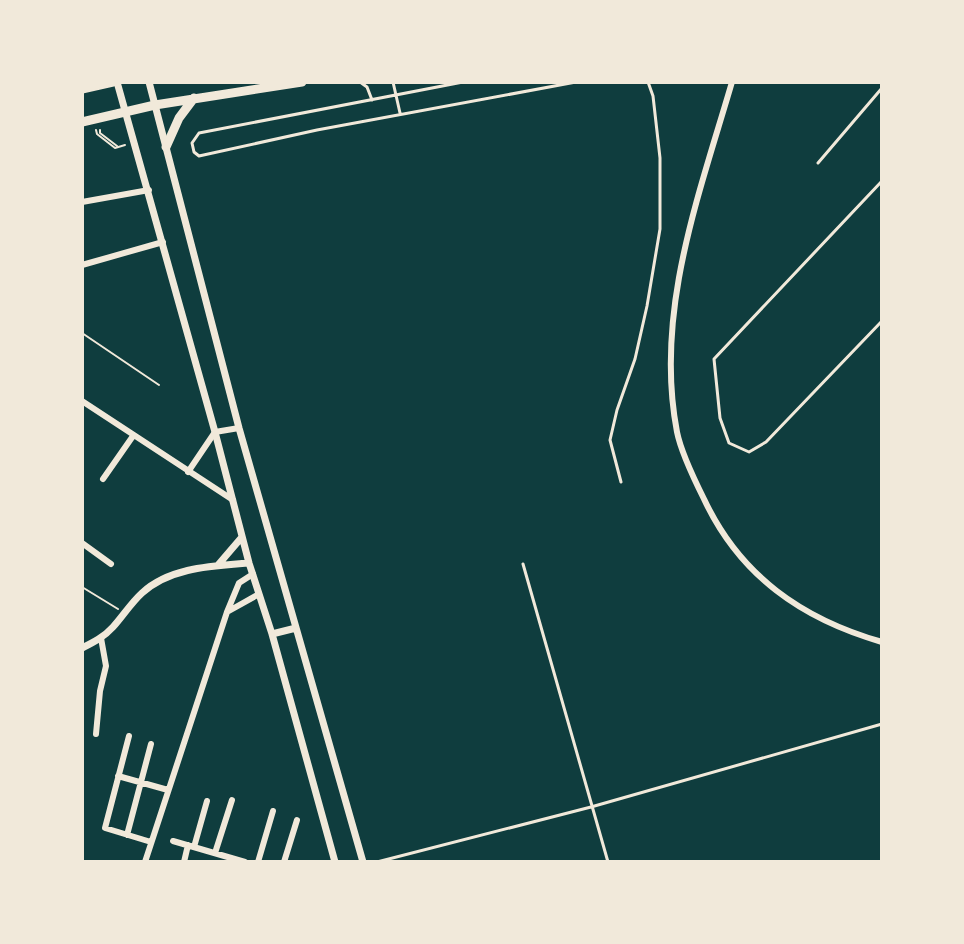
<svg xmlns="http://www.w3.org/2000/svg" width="964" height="944" viewBox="0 0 964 944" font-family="'Exo 2',sans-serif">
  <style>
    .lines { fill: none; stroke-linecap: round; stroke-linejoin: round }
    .path { stroke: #f1e9da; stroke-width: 2 }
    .service { stroke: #f1e9da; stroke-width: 3 }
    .minor { stroke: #f1e9da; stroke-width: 6 }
    .tertiary { stroke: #f1e9da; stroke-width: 7 }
    .primary { stroke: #f1e9da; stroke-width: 9 }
  </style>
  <rect width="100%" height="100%" fill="#0f3d3e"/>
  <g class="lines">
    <path class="path" d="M96,130l1,4 18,14 10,-3
      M100,130v3l17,13
      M82,333l77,52
      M82,587l36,22"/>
    <path class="service" d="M360,82l7,5 5,13
      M393,82l7,31
      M463,82l-264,51 -7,10 2,9 5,4 118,-26 259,-48
      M818,163l64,-75
      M882,181l-168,178 6,59 9,25 20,9 17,-10 116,-121
      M621,482l-11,-42 7,-30 18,-51 12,-53 13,-77v-71l-7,-62 -5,-14
      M523,564l85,298
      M377,862l214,-55 291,-83"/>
    <path class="minor" d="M732,82c-33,113 -78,231 -55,350 4,20 18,49 27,67 36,77 98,120 178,143
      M82,202l67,-12
      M82,265l81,-23
      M82,401l151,99
      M188,472l27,-40 24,-4
      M103,479l30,-43
      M82,543l29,21
      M227,612l32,-18
      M96,734l4,-43 6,-25 -5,-28
      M129,736l-24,92 46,14
      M118,776l50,14
      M127,835l24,-91
      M173,841l72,21
      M194,847l13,-46
      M215,853l17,-53
      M145,862l82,-250 12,-29 14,-9
      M184,862l4,-17
      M258,862l15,-51
      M284,862l13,-42"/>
    <path class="tertiary" d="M117,82l98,350 34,131 23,71 63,228
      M149,82l90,346 124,434
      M218,565l24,-28
      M272,634l24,-6
      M82,648c12,-6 22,-11 31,-21 10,-11 18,-24 29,-34 28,-26 71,-27 107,-30"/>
    <path class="primary" d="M82,89l31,-7
      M82,122l73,-17 147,-23
      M166,147l13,-29 15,-20"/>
  </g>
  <rect width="964" height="944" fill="none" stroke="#f1e9da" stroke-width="168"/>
</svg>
